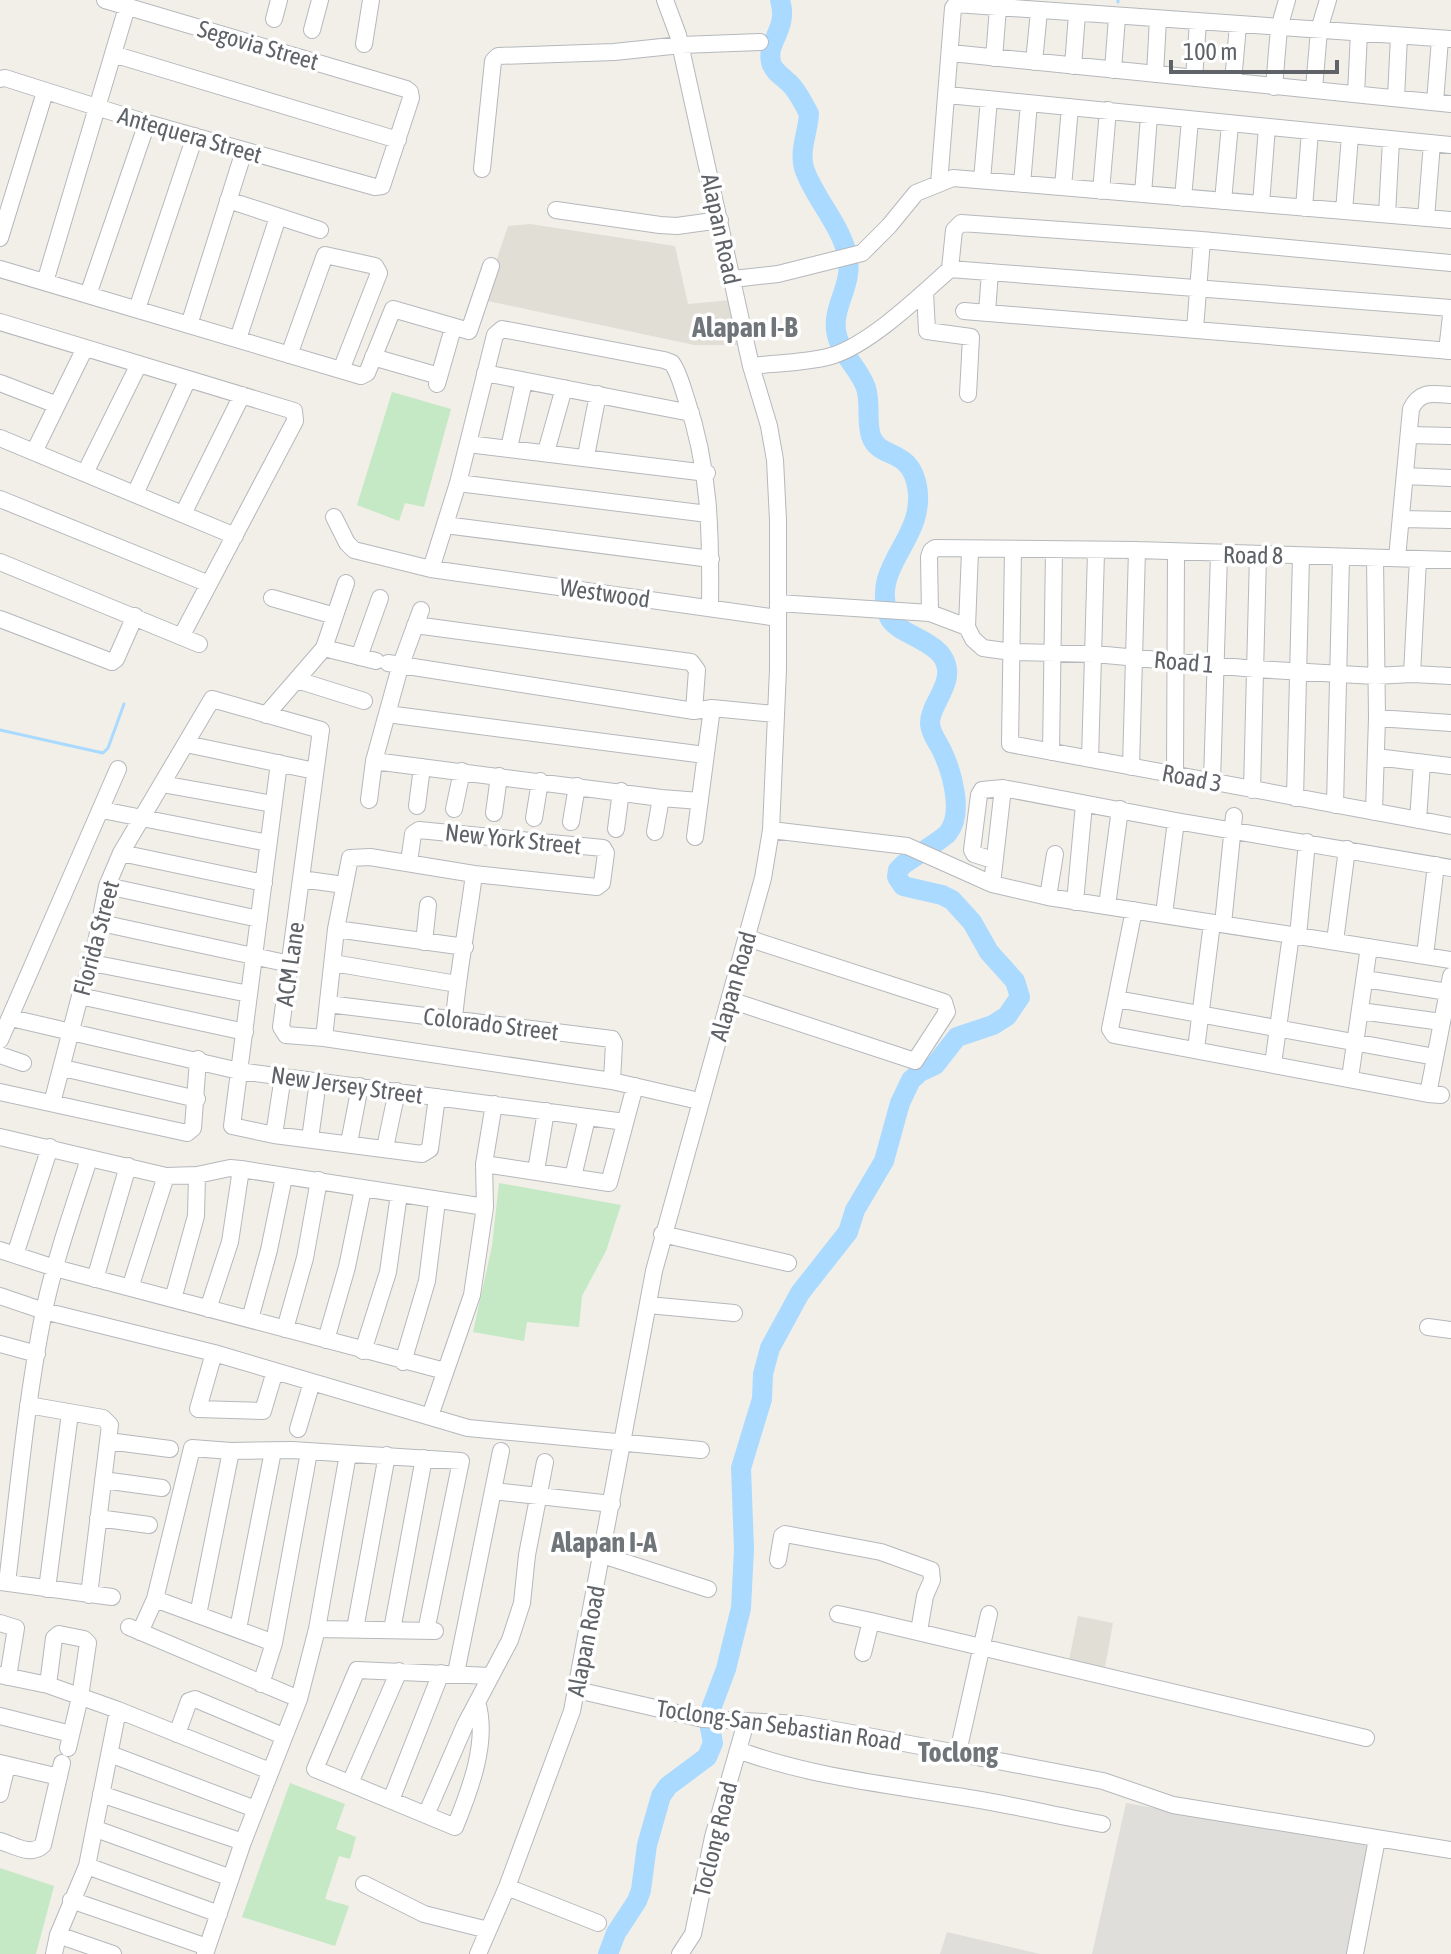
<svg xmlns="http://www.w3.org/2000/svg" width="1451" height="1954" viewBox="0 0 1451 1954" font-family="'Asap Condensed',sans-serif">
  <style>
    .industrial { fill: #e0deda }
    .education { fill: #e1ded6 }
    .green { fill: #c5e8c5 }
    .lines { fill: none; stroke-linecap: round; stroke-linejoin: round }
    .stream { stroke: #aadaff; stroke-width: 3 }
    .river { stroke: #aadaff; stroke-width: 20 }
    .minor-casing { stroke: #b5b8bc; stroke-width: 18 }
    .minor { stroke: #fff; stroke-width: 16 }
    .labels { text-anchor: middle; dominant-baseline: central; stroke-width: 7; stroke-linejoin: round; paint-order: stroke }
    .street-label { font-size: 24px; fill: #5f6368; stroke: #fff }
    .quarter-label { font-size: 28px; font-weight: bold; fill: #70757a; stroke: #fff }
  </style>
  <rect width="100%" height="100%" fill="#f1efe8"/>
  <path class="industrial" d="M1126,1803l243,43 -22,108h-255z
    M947,1932l93,22h-100z"/>
  <path class="education" d="M530,224l145,22 13,58 43,-4 7,45h-44l-211,-45 25,-74z
    M1078,1616l35,7 -8,44 -36,-7z"/>
  <path class="green" d="M392,392l59,17 -27,98 -19,-4 -6,18 -42,-16z
    M499,1183l122,22 -15,46 -24,45 -3,31 -52,-5 -3,19 -51,-9 19,-86z
    M290,1783l55,21 -9,25 20,8 -6,22 -11,-3 -14,43 24,7 -14,40 -93,-29z
    M0,1868l54,18 -18,68h-36z"/>
  <g class="lines">
    <path class="stream" d="M1118,2v-2
      M0,730l103,23 5,-5 16,-44"/>
    <path class="river" d="M608,1954l8,-21 21,-32 4,-11 6,-45 14,-49 7,-10 39,-29 6,-14 -5,-26 18,-48 15,-61 3,-59 -3,-81 21,-69 1,-25 7,-26 30,-55 48,-61 7,-22 29,-49 16,-58 11,-23 9,-8 15,-7 22,-28 36,-12 14,-9 13,-19 -5,-16 -26,-29 -17,-30 -20,-22 -10,-5 -39,-9 -6,-9 1,-7 6,-6c9,-6 40,-26 44,-31 16,-20 4,-61 -6,-82 -4,-9 -11,-16 -12,-27 -1,-21 29,-43 12,-68 -12,-17 -47,-24 -53,-39 -20,-53 38,-77 28,-131 -7,-39 -38,-26 -46,-50 -5,-15 0,-32 -5,-48 -7,-21 -27,-34 -30,-58 -3,-24 16,-45 12,-70 -4,-32 -35,-63 -44,-92 -5,-18 4,-36 5,-54 -5,-10 -10,-20 -17,-28 -7,-8 -19,-14 -21,-24 -5,-21 18,-33 9,-62"/>
    <defs>
      <path id="minor" d="M274,19l5,-19
        M312,30l8,-30
        M364,44l7,-44
        M951,53l500,51
        M113,54l285,86
        M994,58l4,-50
        M1034,62l5,-51
        M1073,66l4,-52
        M1113,70l4,-53
        M1155,74l3,-55
        M1194,78l4,-56
        M0,79l5,-1 142,45 228,64 7,-1 29,-88 -1,-6 -4,-3 -301,-89
        M1233,82l5,-57
        M1274,87l5,-59 8,-28
        M1314,89l5,-59 9,-30
        M1356,94l3,-61
        M948,95l503,50
        M1396,98l3,-62
        M1435,102l5,-63
        M482,169l11,-108 5,-5 116,-4 67,-7 79,-3
        M982,180l7,-81
        M939,184l14,-176 3,-4 495,35
        M1022,184l7,-81
        M1063,187l7,-80
        M1101,191l7,-81
        M1143,194l6,-78
        M1183,198l7,-78
        M228,200l92,30
        M1223,201l7,-77
        M1261,204l6,-77
        M1304,208l6,-77
        M556,210l104,15 17,1 43,-6
        M1344,211l6,-75
        M1387,214l4,-74
        M1426,218l6,-75
        M0,238l45,-146
        M0,269l361,107 6,-3 26,-64 76,22 22,-65
        M950,269l4,-39 7,-7 241,17 249,23
        M733,279l45,-5 84,-21 27,-27 27,-33 37,-15 498,42
        M45,282l82,-275
        M925,292l2,39 44,6 -3,57
        M88,295l59,-172
        M137,309l58,-173
        M964,311l487,40
        M987,312l3,-40
        M0,322l294,89 1,10 -113,214
        M189,325l55,-174
        M1195,329l7,-89
        M238,339l40,-122
        M1447,351l4,-35
        M289,355l36,-100 50,11 4,7 -38,97
        M373,357l66,19
        M751,366c26,-3 55,-3 80,-10 38,-11 89,-60 119,-87l501,39
        M485,373l206,40
        M0,383l57,22
        M437,384l16,-56
        M1409,435l42,1
        M0,438l235,98
        M468,444l239,29
        M509,448l15,-67
        M34,452l51,-104
        M546,452l18,-64
        M586,456l12,-62
        M85,473l54,-109
        M1405,476l46,2
        M458,483l250,31
        M135,494l53,-115
        M0,499l209,85
        M183,514l59,-119
        M334,517l13,26 7,7 77,19 347,49
        M1401,519l50,1
        M445,525l266,34
        M1013,550l-3,194 441,82
        M1397,558l14,-149c9,-19 22,-15 40,-14
        M0,562l199,82
        M431,569l27,-86 37,-148 7,-6 162,31 8,3c7,10 10,23 14,35 24,70 25,135 24,209
        M272,598l63,18
        M778,603l152,10 37,14 6,12 10,9 29,4 83,2 160,15 120,7 37,-2 39,2
        M421,610l-21,57 -26,94 287,37 39,3
        M930,613l-1,-56 2,-6 4,-3 202,2 314,10
        M0,619l112,43 4,-3 19,-43
        M415,625l276,37 6,8 -3,41
        M967,627l3,-76
        M324,648l52,13
        M359,657l21,-59
        M388,663l306,48 18,-3 63,6
        M1412,674l6,-115
        M297,680l67,21
        M387,714l318,41
        M266,715l58,-67 22,-65
        M1377,718l74,5
        M186,744l129,27
        M1051,752l3,-201
        M1376,757l75,9
        M1090,759l6,-207
        M279,763l-47,363 42,9 148,19 8,-5 7,-52
        M1131,767l6,-217
        M1175,775l1,-222
        M1212,782l7,-228
        M162,784l111,20
        M1252,790l6,-235
        M1295,798l6,-242
        M369,800l5,-39
        M1335,805l6,-248
        M417,806l5,-39
        M454,809l8,-38
        M102,810l166,33
        M1374,812l3,-94 -2,-160
        M494,813l5,-37
        M534,818l6,-37
        M1418,820l4,-57
        M571,822l6,-36
        M616,829l5,-38
        M771,830l136,16 85,38 56,13 403,63
        M655,832l6,-34
        M695,837l17,-129
        M121,853l143,30
        M993,860l-19,-6 -2,-4 7,-55 3,-5 21,-2
        M301,879l43,6
        M992,884l11,-96 173,33 275,47
        M107,886l152,33
        M1048,897l7,-43
        M1075,902l9,-98
        M1107,906l13,-97
        M1134,910l-24,119 4,6 314,59
        M1164,914l12,-93
        M101,923l189,41
        M1223,924l11,-108
        M336,929l129,18
        M1298,936l9,-94
        M1335,941l12,-92
        M424,942l4,-37
        M1425,955l11,-90
        M92,963l157,31
        M333,963l124,21
        M1365,979l83,13
        M80,996l165,36
        M1117,999l318,58
        M730,1000l185,61 32,-49 -3,-10 -197,-64
        M328,1004l284,35 2,4 -2,38
        M1360,1011l82,11
        M11,1018l228,53 386,51
        M454,1019c4,-48 14,-97 20,-145
        M324,1038l12,-109 14,-71 20,-1 104,17 123,13 5,-4 4,-30 -3,-5 -184,-18 -6,4 -4,28
        M0,1040l118,-271
        M1196,1049l16,-126
        M0,1055l23,8
        M1273,1064l18,-129
        M63,1068l134,31
        M1350,1078l19,-131
        M0,1092l187,41 6,-5 5,-69
        M1441,1095l-13,-1 23,-118
        M52,1103l28,-107 12,-33 15,-77 14,-33 91,-154 109,31 -40,297 5,8 38,3 288,43 87,20
        M274,1135l9,-59
        M0,1137l166,39 31,-1 33,-7 11,1 244,38 -13,88 -42,121
        M310,1139l8,-58
        M349,1143l11,-57
        M385,1148l12,-57
        M484,1164l125,19 26,-97
        M536,1171l10,-60
        M573,1177l14,-59
        M485,1207l-1,-43 10,-60
        M662,1234l126,29
        M0,1250l55,18 390,103
        M15,1255l35,-108
        M95,1279l33,-113
        M130,1288l36,-112
        M0,1296l44,15 170,42 254,75 233,22
        M173,1299l23,-83 1,-41
        M648,1305l86,8
        M208,1309l22,-67 11,-73
        M250,1319l19,-69 15,-73
        M1428,1327l23,3
        M285,1329l20,-71 14,-78
        M326,1340l21,-73 16,-78
        M0,1344l37,10
        M363,1351l25,-79 11,-78
        M214,1353l-16,56 65,2 12,-40
        M403,1362l24,-81 10,-80
        M28,1405l75,13 7,7 -21,170
        M298,1429l14,-47
        M108,1441l62,8
        M103,1480l59,8
        M493,1491l119,13
        M98,1518l51,7
        M602,1555l106,34
        M778,1560l4,-24 3,-2 96,18 50,18 1,10 -7,16 -6,35
        M0,1582l112,15
        M7,1583c11,-90 19,-182 37,-272 11,-52 29,-102 45,-152
        M47,1589l23,-176
        M155,1599l119,44
        M838,1614l33,7
        M198,1615l33,-164
        M0,1623l16,5 -8,49
        M129,1627l170,72
        M238,1629l35,-178
        M317,1629l118,2
        M355,1629l32,-174
        M392,1630l32,-172
        M140,1632l15,-33 37,-151 39,3 61,-1 169,11 -35,170
        M863,1653l8,-32 495,117
        M456,1673l45,-222
        M0,1675l48,10 70,25 152,61
        M261,1684l13,-41 35,-191
        M48,1685l6,-47 5,-4 25,5 4,4 -8,54 -12,51
        M577,1690l126,29 98,5 56,10 246,47 70,24 278,45
        M477,1702c12,39 -7,88 -22,125l-140,-58 42,-99 133,6
        M0,1716l71,18
        M177,1734l12,-33 6,-2 88,37
        M738,1750c70,26 145,34 218,46 48,7 97,19 146,28
        M958,1752l31,-138
        M110,1754l145,55
        M0,1763l59,14
        M350,1783l49,-112
        M0,1794l7,-29
        M101,1794l142,48
        M391,1800l50,-127
        M426,1815l39,-90 45,-85 12,-37 5,-48 18,-93
        M96,1829l135,49
        M0,1841c14,4 31,16 43,4l19,-82
        M87,1866l132,48
        M364,1884l60,30 64,16
        M507,1887l91,36
        M71,1900l136,47
        M58,1935l55,19
        M54,1954l4,-19 29,-69 31,-156
        M205,1954l38,-112 56,-143 18,-70 31,-175
        M478,1954l29,-67 65,-176 82,-440 109,-393 8,-48 7,-161v-149l-3,-60 -6,-34 -18,-60 -73,-331 -13,-35
        M680,1954l13,-20 20,-97 33,-115
        M1355,1954l22,-115"/>
    </defs>
    <use href="#minor" class="minor-casing"/>
    <use href="#minor" class="minor"/>
  </g>
  <g class="labels">
    <g class="street-label">
      <text transform="translate(258 45) rotate(16)">Segovia Street</text>
      <text transform="translate(190 135) rotate(16)">Antequera Street</text>
      <text transform="translate(721 229) rotate(78)">Alapan Road</text>
      <text transform="translate(1253 555) rotate(1)">Road 8</text>
      <text transform="translate(605 593) rotate(8)">Westwood</text>
      <text transform="translate(1184 662) rotate(5)">Road 1</text>
      <text transform="translate(1192 778) rotate(11)">Road 3</text>
      <text transform="translate(513 839) rotate(6)">New York Street</text>
      <text transform="translate(96 938) rotate(-75)">Florida Street</text>
      <text transform="translate(290 964) rotate(-82)">ACM Lane</text>
      <text transform="translate(733 986) rotate(-74)">Alapan Road</text>
      <text transform="translate(491 1024) rotate(7)">Colorado Street</text>
      <text transform="translate(347 1085) rotate(8)">New Jersey Street</text>
      <text transform="translate(586 1641) rotate(-79)">Alapan Road</text>
      <text transform="translate(779 1725) rotate(8)">Toclong-San Sebastian Road</text>
      <text transform="translate(715 1839) rotate(-76)">Toclong Road</text>
    </g>
    <g class="quarter-label">
      <text x="745" y="327">Alapan I-B</text>
      <text x="604" y="1542">Alapan I-A</text>
      <text x="958" y="1752">Toclong</text>
    </g>
  </g>
  <path d="M1171 60v12h166v-12" fill="none" stroke="#5f6368" stroke-width="4"/>
  <text x="1183" y="60" font-size="24" fill="#5f6368" stroke="#ffffff" stroke-width="6" paint-order="stroke">100 m</text>
</svg>
